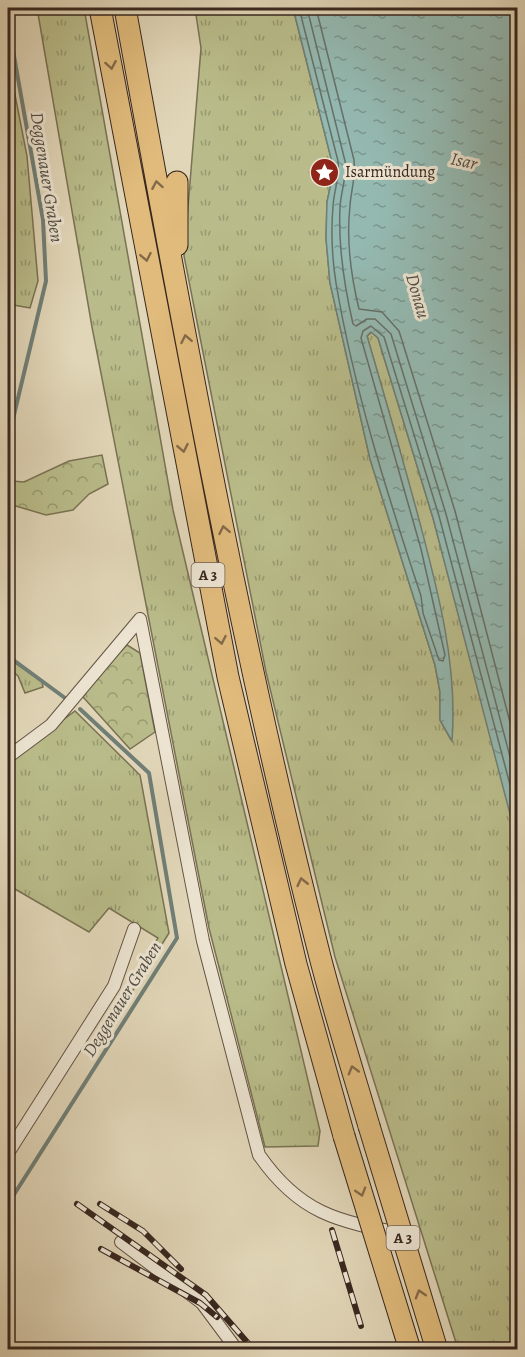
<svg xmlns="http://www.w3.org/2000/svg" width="525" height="1357" viewBox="0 0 525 1357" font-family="Alegreya,serif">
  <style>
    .grass { fill: url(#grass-tufts); stroke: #797254; stroke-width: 1.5 }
    .forest { fill: url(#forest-crowns); stroke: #797254; stroke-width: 1.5 }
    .water { fill: url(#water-ripples); stroke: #707f77; stroke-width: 1.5 }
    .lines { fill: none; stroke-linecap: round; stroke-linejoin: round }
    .shore { stroke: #667068; stroke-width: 1.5 }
    .stream { stroke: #707f77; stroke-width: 4 }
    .street-casing { stroke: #635345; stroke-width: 14 }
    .highway-casing { stroke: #39271f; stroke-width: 23 }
    .street { stroke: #ece4d1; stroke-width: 12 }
    .highway { stroke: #e0bb7c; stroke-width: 21 }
    .rail-casing { stroke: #39271f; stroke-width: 6 }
    .rail { stroke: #ece4d1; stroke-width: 4; stroke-dasharray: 11; stroke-linecap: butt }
    .highway-bridge-casing { stroke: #39271f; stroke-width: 23; stroke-linecap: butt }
    .highway-bridge { stroke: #e0bb7c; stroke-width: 21 }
    .oneway { stroke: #846a49 }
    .labels { text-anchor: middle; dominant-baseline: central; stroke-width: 6; stroke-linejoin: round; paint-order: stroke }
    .shield { fill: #ece4d1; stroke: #6f6054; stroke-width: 1.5 }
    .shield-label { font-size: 15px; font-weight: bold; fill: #39271f }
    .poi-label { font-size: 16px; fill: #39271f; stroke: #ece4d1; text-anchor: start }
    .water-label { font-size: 18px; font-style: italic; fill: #504c44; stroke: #ece4d1 }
  </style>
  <defs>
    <pattern id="grass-tufts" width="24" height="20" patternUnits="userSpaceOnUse" patternTransform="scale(1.5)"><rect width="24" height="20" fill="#b9bc8a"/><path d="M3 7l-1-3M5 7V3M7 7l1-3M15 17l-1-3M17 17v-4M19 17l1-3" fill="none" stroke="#979970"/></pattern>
    <pattern id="forest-crowns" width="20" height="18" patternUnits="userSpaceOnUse" patternTransform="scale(1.5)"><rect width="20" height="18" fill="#b9bc8a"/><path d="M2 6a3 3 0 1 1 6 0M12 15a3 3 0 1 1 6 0" fill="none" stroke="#979970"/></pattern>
    <pattern id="water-ripples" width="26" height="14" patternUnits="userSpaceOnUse" patternTransform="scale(1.5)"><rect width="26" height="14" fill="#94b9b1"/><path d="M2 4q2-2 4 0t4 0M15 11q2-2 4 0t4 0" fill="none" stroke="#7a968f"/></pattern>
  </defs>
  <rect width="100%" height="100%" fill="#e1d6b8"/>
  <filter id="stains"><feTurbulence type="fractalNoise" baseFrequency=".00333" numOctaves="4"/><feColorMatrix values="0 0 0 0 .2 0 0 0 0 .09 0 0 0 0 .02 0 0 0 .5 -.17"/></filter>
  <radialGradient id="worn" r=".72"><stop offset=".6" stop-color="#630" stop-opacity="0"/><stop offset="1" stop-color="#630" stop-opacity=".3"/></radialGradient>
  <path class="grass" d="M37,8h47l89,502 147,621 -2,15 -53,1 -56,-219 -117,-601z
    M195,8h98l39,154 1,12 -6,28 -1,36 4,45 40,176 65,206 5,27v28l11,20 -51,-289 -33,-115 5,-4 6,6 55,180 84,318 1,494 -5,19h-55l-123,-392 -69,-285 -82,-416 17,-208z
    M8,59l19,97 11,125 -8,27 -22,-4z
    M8,658l34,24 1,5 -18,6 -7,-17 -10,-9z
    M75,711l65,64 29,158 -49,78 -4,-3 42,-70 -49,-30 -20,24 -81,-47v-124z"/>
  <path class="forest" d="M102,455l6,29 -19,10 -16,16 -27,5 -37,-11 3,-23 12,1 45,-21z
    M127,645l13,8 15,79 -25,17 -47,-52 17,-26z"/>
  <path class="water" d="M293,8h224v833l-84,-323 -55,-180 -7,-6 -4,4c17,58 34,117 50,176 20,75 41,151 35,229l-12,-21v-28l-5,-27 -65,-206 -40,-176 -4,-45 1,-36 6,-28 -1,-12z"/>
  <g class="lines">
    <path class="shore" d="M299,8l39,153c2,16 -4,29 -5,45 -2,25 -1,52 3,77 18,107 51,210 85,313l2,17 16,47 4,1 2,-6 -24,-106 -60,-211 2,-7 8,-5 13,11 55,179 79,299
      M307,8l38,153c2,16 -4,30 -5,46 -2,40 4,78 13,117l3,2 11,-7h8l16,15 55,180 72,273
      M316,8l38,152c2,17 -3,30 -4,46 -4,35 1,70 9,103l23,3 17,19 56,180 63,242"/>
    <path class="stream" d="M8,22l35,198 3,61 -38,159
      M8,656l57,42
      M8,1204l169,-266 -28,-165 -69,-64"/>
    <defs>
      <path id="street" d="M140,619l63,322 56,214c41,59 78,66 145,79
        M8,757l43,-32 89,-106
        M8,1153l106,-167 20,-57
        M121,1242l81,61 35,47"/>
      <path id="highway" d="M100,8l128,669 68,287 48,172
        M125,8c57,315 114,631 193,941 15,60 34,119 51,177
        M177,182v63"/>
    </defs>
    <use href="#street" class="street-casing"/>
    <use href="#highway" class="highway-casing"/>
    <use href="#street" class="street"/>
    <use href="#highway" class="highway"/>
    <defs>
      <path id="rail" d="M77,1204l129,91 48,55
        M100,1204l43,27 38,38
        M332,1230l29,96
        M101,1249l99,54 17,14"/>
    </defs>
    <use href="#rail" class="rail-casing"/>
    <use href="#rail" class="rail"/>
    <defs>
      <path id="highway-bridge" d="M369,1126l68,224
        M344,1136l66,214"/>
    </defs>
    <use href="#highway-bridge" class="highway-bridge-casing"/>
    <use href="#highway-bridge" class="highway-bridge"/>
  </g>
  <defs><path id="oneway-chevron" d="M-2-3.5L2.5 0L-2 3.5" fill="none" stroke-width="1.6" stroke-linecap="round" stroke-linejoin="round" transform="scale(1.5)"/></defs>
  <g class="oneway">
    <use href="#oneway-chevron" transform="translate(111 65) rotate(80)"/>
    <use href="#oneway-chevron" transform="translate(157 185) rotate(-100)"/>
    <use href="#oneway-chevron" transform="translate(146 257) rotate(79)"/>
    <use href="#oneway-chevron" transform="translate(186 339) rotate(-101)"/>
    <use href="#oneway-chevron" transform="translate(183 448) rotate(79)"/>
    <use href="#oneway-chevron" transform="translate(224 530) rotate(-101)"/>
    <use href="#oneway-chevron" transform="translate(221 640) rotate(79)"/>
    <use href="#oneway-chevron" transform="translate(302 882) rotate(-103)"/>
    <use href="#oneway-chevron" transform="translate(353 1070) rotate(-106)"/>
    <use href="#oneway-chevron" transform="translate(361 1192) rotate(73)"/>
    <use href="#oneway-chevron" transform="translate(420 1294) rotate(-107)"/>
  </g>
  <defs>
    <symbol id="sight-disc" viewBox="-11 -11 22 22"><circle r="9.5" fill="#8f2418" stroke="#ece4d1"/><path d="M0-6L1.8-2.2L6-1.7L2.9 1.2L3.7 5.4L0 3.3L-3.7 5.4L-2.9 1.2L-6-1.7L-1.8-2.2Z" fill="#fff"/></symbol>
  </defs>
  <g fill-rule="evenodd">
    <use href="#sight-disc" x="308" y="156" width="33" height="33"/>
  </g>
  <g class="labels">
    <g class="shield">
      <rect x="191.5" y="563" width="33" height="24" rx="4.5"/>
      <rect x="386.5" y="1226" width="33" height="24" rx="4.5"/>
    </g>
    <g class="shield-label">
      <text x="208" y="575">A 3</text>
      <text x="403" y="1238">A 3</text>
    </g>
    <g class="poi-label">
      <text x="345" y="172">Isarmündung</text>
    </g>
    <g class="water-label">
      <text transform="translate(464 161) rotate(12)">Isar</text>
      <text transform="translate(47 177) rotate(81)">Deggenauer Graben</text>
      <text transform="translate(418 296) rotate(74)">Donau</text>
      <text transform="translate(122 999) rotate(-58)">Deggenauer Graben</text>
    </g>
  </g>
  <rect width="525" height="1357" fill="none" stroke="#e1d6b8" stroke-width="30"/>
  <rect x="9" y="9" width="507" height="1339" fill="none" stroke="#39271f" stroke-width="3"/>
  <rect x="15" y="15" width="495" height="1327" fill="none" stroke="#39271f" stroke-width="1.5"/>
  <rect width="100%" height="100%" filter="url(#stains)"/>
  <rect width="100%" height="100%" fill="url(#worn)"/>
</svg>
